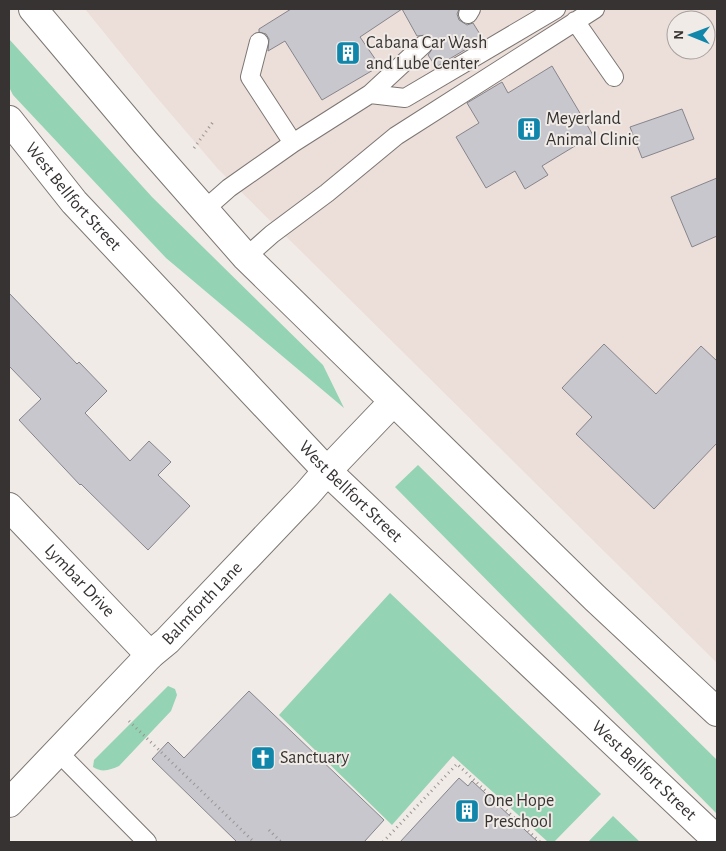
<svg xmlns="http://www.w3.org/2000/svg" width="726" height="851" viewBox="0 0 726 851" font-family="'Alegreya Sans',sans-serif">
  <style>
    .built { fill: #ecded8; fill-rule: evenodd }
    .green { fill: #94d3b3 }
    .building { fill: #c7c7cd; stroke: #86858b }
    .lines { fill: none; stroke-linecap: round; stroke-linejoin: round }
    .lane-casing { stroke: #7c7673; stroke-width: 20 }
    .street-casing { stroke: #7c7673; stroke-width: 30 }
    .secondary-casing { stroke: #7c7673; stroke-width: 30 }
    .path { stroke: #999491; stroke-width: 3; stroke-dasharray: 1 4; stroke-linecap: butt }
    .lane { stroke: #fff; stroke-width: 18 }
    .street { stroke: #fff; stroke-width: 28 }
    .secondary { stroke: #fff; stroke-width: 28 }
    .labels { text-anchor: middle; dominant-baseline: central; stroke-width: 4; stroke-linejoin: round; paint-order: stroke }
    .poi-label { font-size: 18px; fill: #363332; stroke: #f1ebe7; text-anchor: start }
    .street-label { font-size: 18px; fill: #363332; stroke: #f1ebe7 }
  </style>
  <rect width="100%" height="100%" fill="#f1ebe7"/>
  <path class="built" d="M85,9h632v654l-499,-494 -65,-76zM676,20h30v30h-30z"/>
  <path class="green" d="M9,39l143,158 171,168 21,43 -178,-150 -153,-163 -4,-8z
    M418,465l299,295v54l-322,-327z
    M390,593l211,201 -47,48h-6l-95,-86 -61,69 -113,-110z
    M168,686l7,3 2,6 -6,16 -52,55c-9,4 -17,7 -26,1l1,-7z
    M613,816l27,26h-52z"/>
  <path class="building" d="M291,9h168l-2,5 2,6 8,5 6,-2 10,16 -47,28 -8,-12 5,-7 -2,-10 -5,-3 -9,1 -15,-27 -42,28 20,29 -58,34 -37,-59 -17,10 1,-12 -3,-5 -7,-2v-3z
    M552,66l41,69 -51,31 6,9 -23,14 -10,-18 -29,17 -30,-51 23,-14 -12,-20 35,-21 6,11z
    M682,109l12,30 -52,19 -12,-31z
    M717,178v58l-25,11 -21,-50z
    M9,293l68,71 2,-2 28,29 -22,22 45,48 19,-20 22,21 -13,13 32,31 -42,44 -67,-66 -1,1 -61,-65 22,-21 -32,-33z
    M604,344l52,50 45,-48 16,15v82l-63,66 -78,-75 16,-17 -30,-29z
    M249,691l135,129 -20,22h-127l-85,-83 16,-17 16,16z
    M459,778l9,8 4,-5 66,61h-138z"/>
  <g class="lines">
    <defs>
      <path id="lane" d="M468,14l3,-5
        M575,21l39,56
        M259,42l-9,35 43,66
        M370,94l35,4 151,-89
        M204,210l25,-22 64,-45 77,-49 53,-49
        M246,257l26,-23 55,-41 69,-57 199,-127
        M58,752l89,90"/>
      <g id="street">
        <path id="s1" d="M9,507l141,148"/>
        <path id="s2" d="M9,803l141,-148 17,-14 140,-147 20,-23 66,-69"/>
      </g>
      <g id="secondary">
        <path d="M33,9l112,133 101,115 349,341 122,114"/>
        <path id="s3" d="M9,120l65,82 253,269 390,369"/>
      </g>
    </defs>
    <use href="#lane" class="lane-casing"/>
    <use href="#street" class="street-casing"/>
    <use href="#secondary" class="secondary-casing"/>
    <path class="path" d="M194,148l19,-26
      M129,721l125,121
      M269,830l12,12
      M383,842l74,-78 83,78"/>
    <use href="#lane" class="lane"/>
    <use href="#street" class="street"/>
    <use href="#secondary" class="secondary"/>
  </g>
  <defs>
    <symbol id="building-square" viewBox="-11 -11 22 22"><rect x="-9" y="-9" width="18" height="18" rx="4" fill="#1186ab" stroke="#f1ebe7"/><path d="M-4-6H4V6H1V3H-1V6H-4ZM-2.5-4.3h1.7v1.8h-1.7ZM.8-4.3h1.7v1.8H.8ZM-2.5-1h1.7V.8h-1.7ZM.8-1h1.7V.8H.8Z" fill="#fff"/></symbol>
    <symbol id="church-square" viewBox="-11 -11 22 22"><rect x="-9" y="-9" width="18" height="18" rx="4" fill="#1186ab" stroke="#f1ebe7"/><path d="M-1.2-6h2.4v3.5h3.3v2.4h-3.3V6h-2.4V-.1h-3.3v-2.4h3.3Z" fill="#fff"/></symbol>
  </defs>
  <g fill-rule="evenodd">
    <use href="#building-square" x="334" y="39" width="28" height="28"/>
    <use href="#building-square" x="515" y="115" width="28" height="28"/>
    <use href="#church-square" x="249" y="744" width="28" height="28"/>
    <use href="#building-square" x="453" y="797" width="28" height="28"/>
  </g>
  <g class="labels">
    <g class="poi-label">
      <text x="366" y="43">Cabana Car Wash<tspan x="366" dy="21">and Lube Center</tspan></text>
      <text x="546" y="119">Meyerland<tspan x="546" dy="21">Animal Clinic</tspan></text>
      <text x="280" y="758">Sanctuary</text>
      <text x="484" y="801">One Hope<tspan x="484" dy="21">Preschool</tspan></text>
    </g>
    <g class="street-label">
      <text stroke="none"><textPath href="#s3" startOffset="100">West Bellfort Street</textPath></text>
      <text stroke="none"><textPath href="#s3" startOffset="505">West Bellfort Street</textPath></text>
      <text stroke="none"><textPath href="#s1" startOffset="102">Lymbar Drive</textPath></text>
      <text stroke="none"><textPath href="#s2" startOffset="278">Balmforth Lane</textPath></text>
      <text stroke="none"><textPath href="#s3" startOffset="910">West Bellfort Street</textPath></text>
    </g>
  </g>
  <rect width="726" height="851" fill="none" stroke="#363332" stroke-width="20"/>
  <g transform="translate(691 35) rotate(271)"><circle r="24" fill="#f1ebe7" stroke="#a6a19f"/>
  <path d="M0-4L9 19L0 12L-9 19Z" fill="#1186ab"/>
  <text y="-8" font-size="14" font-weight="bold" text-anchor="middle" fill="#363332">N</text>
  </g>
</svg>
